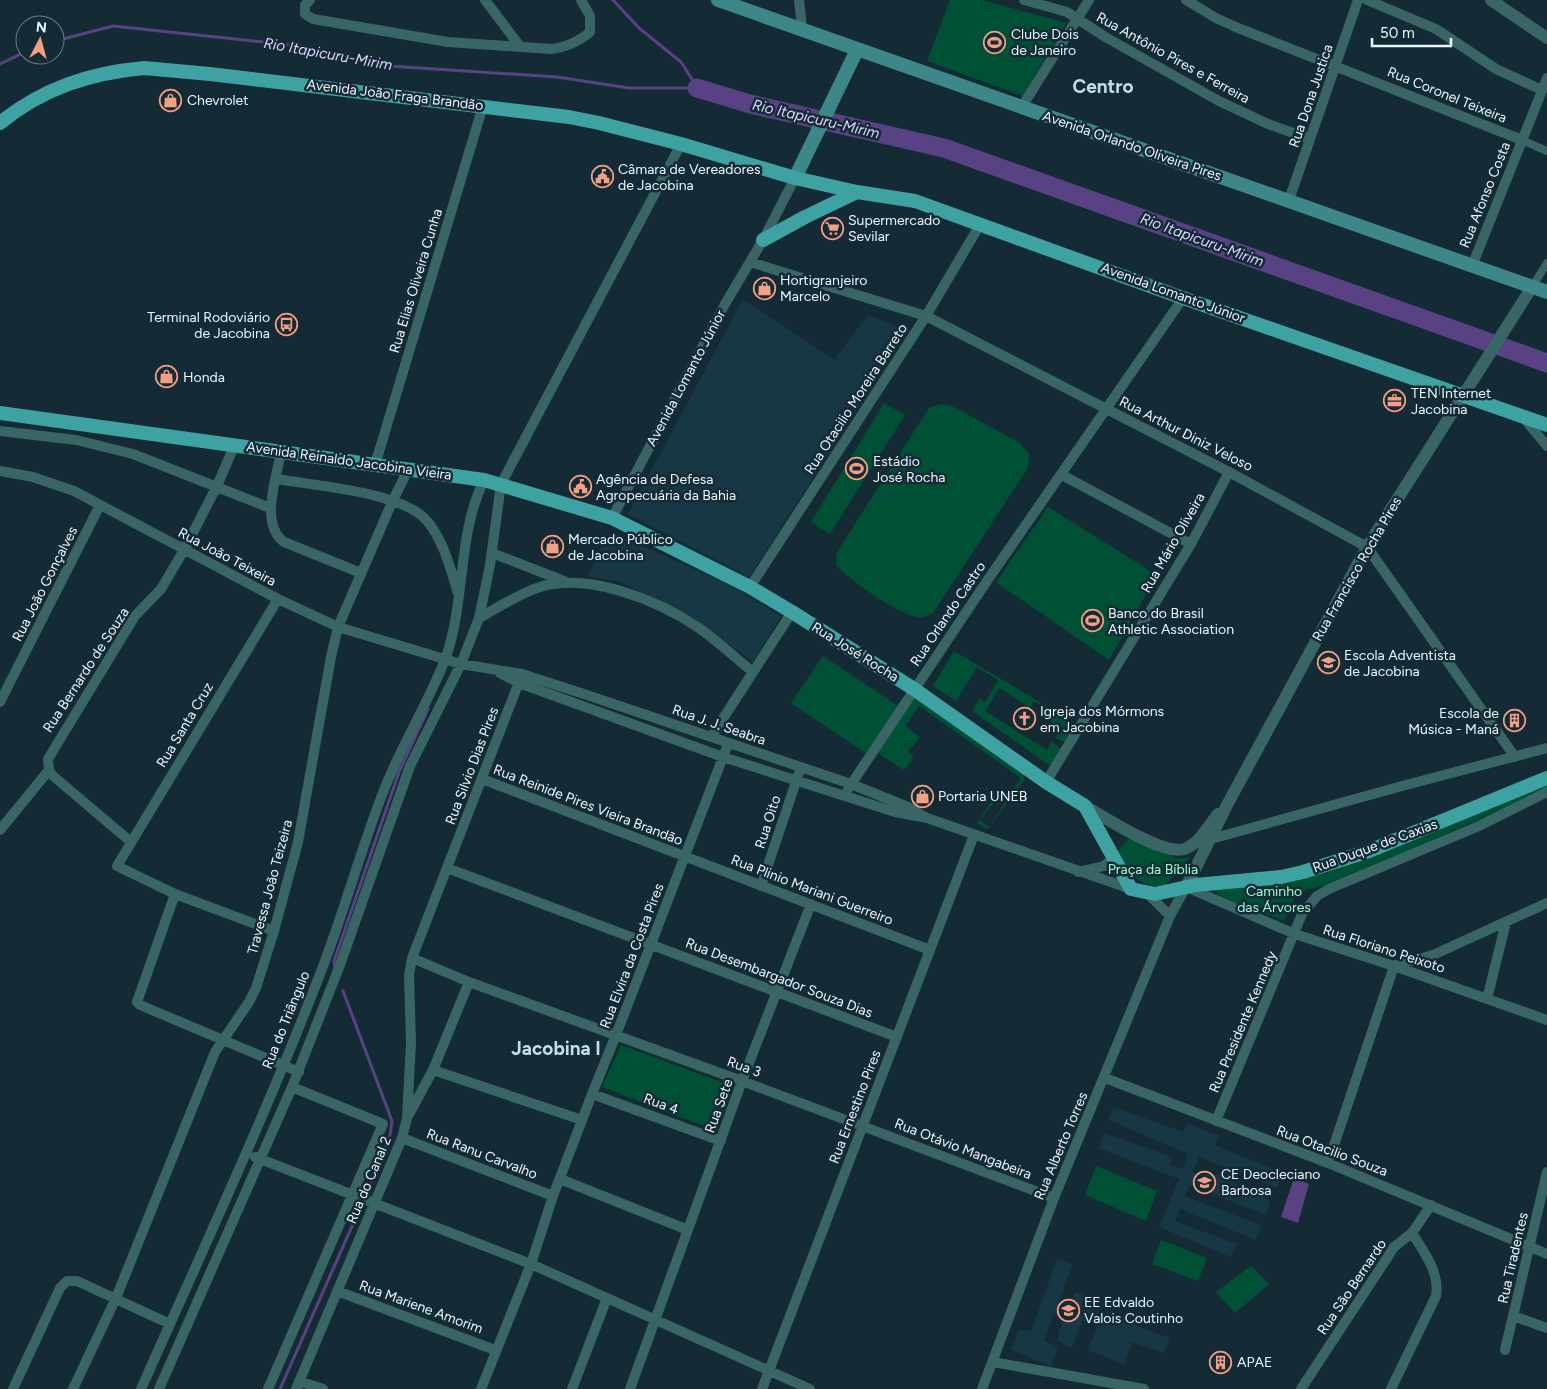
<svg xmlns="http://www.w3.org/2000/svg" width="1547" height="1389" viewBox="0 0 1547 1389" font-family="Figtree,sans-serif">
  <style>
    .built { fill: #183745 }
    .green { fill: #005035 }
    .water { fill: #584283 }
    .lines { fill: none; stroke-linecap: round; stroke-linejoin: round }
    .stream { stroke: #584283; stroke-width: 3 }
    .river { stroke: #584283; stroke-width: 19 }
    .pedestrian { stroke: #3a6565; stroke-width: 8 }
    .minor { stroke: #3a6565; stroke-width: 10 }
    .tertiary { stroke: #3a6565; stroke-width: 12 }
    .secondary { stroke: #3e8788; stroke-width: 14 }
    .primary { stroke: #3ea1a2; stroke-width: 14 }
    .labels { text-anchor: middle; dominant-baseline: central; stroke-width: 5; stroke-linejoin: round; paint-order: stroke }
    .poi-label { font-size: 14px; fill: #e9f7fe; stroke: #142b36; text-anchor: start }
    .street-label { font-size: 14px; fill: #e9f7fe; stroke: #142b36 }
    .park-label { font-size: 14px; fill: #9dfbce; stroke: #142b36 }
    .water-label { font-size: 15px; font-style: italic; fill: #dfd5fc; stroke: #142b36 }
    .district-label { font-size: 19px; font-weight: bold; fill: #c1dcea; stroke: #142b36 }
  </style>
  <rect width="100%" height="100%" fill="#142b36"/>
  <path class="built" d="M743,299l91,61 34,-45 40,16 -159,246 -121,-63z
    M608,533l37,14 87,39 49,30 -28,46 -60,-45 -73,-35 -32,-6z
    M1113,1107l70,25 4,-9 32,13 -4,9 67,28 -5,15 -78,-31 -7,15 9,4 4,-6 65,30 -4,15 -77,-30 -4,11 76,29 -5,15 -76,-31 -5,12 62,23 -6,13 -72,-30 20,-48 -80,-31 5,-15 68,24 -2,8 13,4 5,-15 -79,-34z
    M1057,1259l15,5 -13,39 10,4 6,-15 15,5 -2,10 82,31 -6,15 -32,-11 -8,23 -36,-15 9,-24 -15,-6 -10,28 -15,-7 6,-23 -10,-4 -9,27 14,6 -7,19 -40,-16 8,-21 12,3z"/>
  <path class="green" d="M950,0h33l83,23 -43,73 -96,-35z
    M884,403l21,12 -75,119 -19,-12z
    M941,404l11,2 68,37 9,11 -1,14 -95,145c-5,2 -10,5 -15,4 -20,-2 -68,-37 -82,-52l1,-13 92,-144z
    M1048,507l109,68 -48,85 -113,-78z
    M954,651l126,75 -10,18 -15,-6 6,-10 -16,-10 4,-8 -15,-9 -4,7 -30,-20 -15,23 62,39 5,-8 13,10 -10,17 -83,-58 7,-12 6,3 13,-22 -21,-13 -21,34 -23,-15z
    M823,656l75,50 -32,47 -75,-50z
    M911,694l114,78 -1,8 -36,49 -11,-6 21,-31 2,3 -20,25 9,7 32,-49 -102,-72 -14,20 15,11 -12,15 6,5 -10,13 -31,-20z
    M1547,780v9l-208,93 -41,10 -14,29 -63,-24 -8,-11 75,-6z
    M1129,838l50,21 11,-2 -26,29c-29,1 -31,-13 -47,-34z
    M621,1045l111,41 -15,45 -115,-44z
    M1096,1166l61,25 -11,30 -61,-26z
    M1161,1240l46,18 -9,23 -46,-17z
    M1251,1266l18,18 -34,29 -19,-21z"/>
  <path class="water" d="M1294,1178l15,6 -11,39 -17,-6z"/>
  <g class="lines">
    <path class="stream" d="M613,0l26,28 42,34 16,25
      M55,41l58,-15 188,20 73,19 183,12 72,11h68
      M0,64l25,-12
      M335,969l-1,-8 65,-189 29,-63
      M343,991l49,130 -2,14 -22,55
      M280,1389l81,-183"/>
    <path class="river" d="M697,88l53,16 194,44 603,215"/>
    <path class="pedestrian" d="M1522,140l25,11
      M1532,287l15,-24"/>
    <path class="minor" d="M310,0l-5,5v9l8,5 135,23 103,7c13,-1 29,-8 39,-17v-16l-9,-16
      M485,0l34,45
      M799,0l3,28
      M1024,0l43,12 40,26 112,63 49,23 42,15
      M1186,0l30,18 22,10 284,112
      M1367,0l69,29 60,40 46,21
      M1021,108l68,-108
      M1289,200l69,-200
      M750,262l176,54 303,156 138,75 148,210
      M1472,266l75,-188
      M1523,417l24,29
      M0,431l76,9 57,14 137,54
      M281,451c-4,27 -22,72 3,91l77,31
      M375,465l108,-359
      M0,471l33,6 41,14 204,108 60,28 123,37 61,10 65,21 264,89 57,23 19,11
      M1062,475l129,69
      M277,479c39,7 128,13 151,43 17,21 23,50 31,74
      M612,518l113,-214 38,-64 32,-62
      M492,553l72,28
      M750,587l176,-271 55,-93
      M479,618c18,-10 38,-23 58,-30 49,-17 121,12 162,40 19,13 36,30 54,44
      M500,673l19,10 204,74 172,55 32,6 204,71
      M0,702l100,-197
      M711,737l81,-125
      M482,779l448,171
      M1046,782l145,-238 38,-72
      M848,789l141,-211 194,-280
      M0,830l49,-60
      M1211,839l191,-53 145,-38
      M131,842l-79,-67 -3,-5 -1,-11 87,-143 26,-27 23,-39 33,-64 18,-42
      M447,868l450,169
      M1078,872l26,-6 10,-8
      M761,886l40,-119
      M175,894l-38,108 3,3 159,67
      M1148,894l22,22
      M274,931l-99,-37 -58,-28 161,-267
      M412,958l57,24 273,99 312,117
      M1396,965l37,-10 114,-52
      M1487,999l19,-77
      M433,1070l149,50
      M1105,1078l223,85 219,91
      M592,1094l129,47
      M407,1118l4,-75 -2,-68 3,-17 109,-281
      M1216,1121l86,-207 15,-18 12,-7 150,-63 68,-34
      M402,1138l151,58
      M255,1157l276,107 279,125
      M1328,1163l66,-197
      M560,1179l128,51
      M337,1291l158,59
      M1513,1316l34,12
      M1505,1350l42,-178
      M993,1362l151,27
      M299,1381l24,8
      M13,1389l47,-101 7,-7h10l93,43
      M73,1389l43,-91 99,-246 34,-50 7,-14 18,-57 24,-89 33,-185 7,-30 55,-127 15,-30
      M141,1389c63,-142 129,-283 184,-428 21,-56 37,-115 59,-171 18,-46 45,-88 62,-133 20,-58 11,-122 38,-177
      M159,1389l133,-302 48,-122 70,-199 51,-102 18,-46 11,-53 11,-81 180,-340
      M268,1389l115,-265 -91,-37
      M296,1389l106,-251 5,-20 26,-48 36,-88
      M481,1389l50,-125 22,-68 39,-102 24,-59 112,-291
      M572,1389l35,-91
      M630,1389l112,-308 69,-177
      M762,1389l212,-554
      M982,1389l72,-191 116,-282 16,-29 109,47 99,32 153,54
      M1301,1389l86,-131 7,-11 18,-14 19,-28
      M1391,1389l45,-93c4,-24 -12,-44 -24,-63"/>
    <path class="tertiary" d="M1491,0l56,38
      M1085,806c19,11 82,53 102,42 13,-6 22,-23 31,-34
      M1186,887l41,-82 140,-258 165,-260"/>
    <path class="secondary" d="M718,0l829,292
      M795,178l62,-128"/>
    <path class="primary" d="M0,123c43,-35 90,-50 144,-55l66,6 359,43 30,6 82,21 114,34 62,14 58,9 268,97 364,127
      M763,240l42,-23 52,-25
      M0,413l484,67 128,38 138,69 42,25 122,77 132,93 39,24 46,83 24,5 41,-9 85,-8 22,-5 66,-21 178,-73"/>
  </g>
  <defs>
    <symbol id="stadium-ring" viewBox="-11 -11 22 22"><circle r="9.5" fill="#142b36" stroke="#f39f84" stroke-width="1.5"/><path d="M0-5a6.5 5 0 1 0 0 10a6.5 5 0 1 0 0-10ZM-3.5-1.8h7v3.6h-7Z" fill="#f39f84"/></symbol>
    <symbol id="shop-ring" viewBox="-11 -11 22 22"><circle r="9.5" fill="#142b36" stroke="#f39f84" stroke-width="1.5"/><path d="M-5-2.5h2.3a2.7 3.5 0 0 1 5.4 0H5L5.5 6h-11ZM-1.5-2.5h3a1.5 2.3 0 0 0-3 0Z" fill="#f39f84"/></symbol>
    <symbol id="civic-ring" viewBox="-11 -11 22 22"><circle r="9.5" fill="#142b36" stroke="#f39f84" stroke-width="1.5"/><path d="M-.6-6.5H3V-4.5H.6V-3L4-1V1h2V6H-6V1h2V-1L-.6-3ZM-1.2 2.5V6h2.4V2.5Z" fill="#f39f84"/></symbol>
    <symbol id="supermarket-ring" viewBox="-11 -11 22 22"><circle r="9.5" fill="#142b36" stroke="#f39f84" stroke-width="1.5"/><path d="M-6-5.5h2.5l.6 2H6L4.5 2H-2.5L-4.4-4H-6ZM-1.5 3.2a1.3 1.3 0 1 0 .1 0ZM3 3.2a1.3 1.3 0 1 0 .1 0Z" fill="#f39f84"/></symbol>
    <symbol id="bus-ring" viewBox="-11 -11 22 22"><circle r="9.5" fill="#142b36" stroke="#f39f84" stroke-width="1.5"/><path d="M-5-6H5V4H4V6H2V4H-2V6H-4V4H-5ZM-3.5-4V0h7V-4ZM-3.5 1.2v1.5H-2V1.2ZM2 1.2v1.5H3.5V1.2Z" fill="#f39f84"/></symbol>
    <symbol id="office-ring" viewBox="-11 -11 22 22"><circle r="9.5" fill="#142b36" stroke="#f39f84" stroke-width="1.5"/><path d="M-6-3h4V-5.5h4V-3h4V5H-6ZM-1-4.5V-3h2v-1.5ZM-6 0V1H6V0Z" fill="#f39f84"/></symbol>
    <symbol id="school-ring" viewBox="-11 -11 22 22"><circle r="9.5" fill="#142b36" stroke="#f39f84" stroke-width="1.5"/><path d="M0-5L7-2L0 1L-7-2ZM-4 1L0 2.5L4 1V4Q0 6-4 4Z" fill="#f39f84"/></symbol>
    <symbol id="church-ring" viewBox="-11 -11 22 22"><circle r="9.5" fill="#142b36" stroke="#f39f84" stroke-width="1.5"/><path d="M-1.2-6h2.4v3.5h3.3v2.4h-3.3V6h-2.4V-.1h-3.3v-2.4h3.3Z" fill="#f39f84"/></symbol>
    <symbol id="building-ring" viewBox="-11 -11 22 22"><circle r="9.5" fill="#142b36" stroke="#f39f84" stroke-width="1.5"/><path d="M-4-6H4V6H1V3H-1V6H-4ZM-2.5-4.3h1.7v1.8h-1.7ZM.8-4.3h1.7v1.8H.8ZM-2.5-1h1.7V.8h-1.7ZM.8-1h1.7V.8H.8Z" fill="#f39f84"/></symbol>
  </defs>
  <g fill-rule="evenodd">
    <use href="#stadium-ring" x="982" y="30" width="25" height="25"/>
    <use href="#shop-ring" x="158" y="88" width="25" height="25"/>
    <use href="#civic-ring" x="590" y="164" width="25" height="25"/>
    <use href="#supermarket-ring" x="820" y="216" width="25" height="25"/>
    <use href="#shop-ring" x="752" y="276" width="25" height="25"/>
    <use href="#bus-ring" x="274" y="312" width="25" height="25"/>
    <use href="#shop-ring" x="154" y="364" width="25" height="25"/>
    <use href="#office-ring" x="1382" y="388" width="25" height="25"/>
    <use href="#stadium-ring" x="844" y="456" width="25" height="25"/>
    <use href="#civic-ring" x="568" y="474" width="25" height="25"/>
    <use href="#shop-ring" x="540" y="534" width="25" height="25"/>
    <use href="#stadium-ring" x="1080" y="608" width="25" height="25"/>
    <use href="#school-ring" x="1316" y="650" width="25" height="25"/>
    <use href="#church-ring" x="1012" y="706" width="25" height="25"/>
    <use href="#building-ring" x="1502" y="708" width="25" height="25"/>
    <use href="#shop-ring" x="910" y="784" width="25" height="25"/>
    <use href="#school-ring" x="1192" y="1170" width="25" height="25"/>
    <use href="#school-ring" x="1056" y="1298" width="25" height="25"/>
    <use href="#building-ring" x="1208" y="1350" width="25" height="25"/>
  </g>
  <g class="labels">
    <g class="poi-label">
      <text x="1011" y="34">Clube Dois<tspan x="1011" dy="16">de Janeiro</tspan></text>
      <text x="187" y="100">Chevrolet</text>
      <text x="618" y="169">Câmara de Vereadores<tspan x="618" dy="16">de Jacobina</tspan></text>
      <text x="848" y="220">Supermercado<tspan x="848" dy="16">Sevilar</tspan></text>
      <text x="780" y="280">Hortigranjeiro<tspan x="780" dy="16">Marcelo</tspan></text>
      <text x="270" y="317" text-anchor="end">Terminal Rodoviário<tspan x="270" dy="16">de Jacobina</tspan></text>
      <text x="183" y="377">Honda</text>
      <text x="1411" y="393">TEN Internet<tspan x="1411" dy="16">Jacobina</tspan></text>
      <text x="873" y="461">Estádio<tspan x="873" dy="16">José Rocha</tspan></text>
      <text x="596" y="479">Agência de Defesa<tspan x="596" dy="16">Agropecuária da Bahia</tspan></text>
      <text x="568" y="539">Mercado Público<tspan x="568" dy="16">de Jacobina</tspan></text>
      <text x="1108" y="613">Banco do Brasil<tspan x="1108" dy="16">Athletic Association</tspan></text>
      <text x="1344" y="655">Escola Adventista<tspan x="1344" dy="16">de Jacobina</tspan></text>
      <text x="1040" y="711">Igreja dos Mórmons<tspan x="1040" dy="16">em Jacobina</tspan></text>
      <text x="1499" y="713" text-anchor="end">Escola de<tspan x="1499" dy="16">Música - Maná</tspan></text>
      <text x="938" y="796">Portaria UNEB</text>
      <text x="1221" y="1174">CE Deocleciano<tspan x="1221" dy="16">Barbosa</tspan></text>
      <text x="1084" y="1302">EE Edvaldo<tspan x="1084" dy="16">Valois Coutinho</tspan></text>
      <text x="1237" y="1362">APAE</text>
    </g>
    <g class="street-label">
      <text transform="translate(1173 58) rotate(29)">Rua Antônio Pires e Ferreira</text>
      <text transform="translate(395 95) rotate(7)">Avenida João Fraga Brandão</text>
      <text transform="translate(1447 95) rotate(22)">Rua Coronel Teixeira</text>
      <text transform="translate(1311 96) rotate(-71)">Rua Dona Justica</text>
      <text transform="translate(1132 146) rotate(19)">Avenida Orlando Oliveira Pires</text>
      <text transform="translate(1485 195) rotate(-68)">Rua Afonso Costa</text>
      <text transform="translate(416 281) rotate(-73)">Rua Elias Oliveira Cunha</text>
      <text transform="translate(1173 293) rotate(20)">Avenida Lomanto Júnior</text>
      <text transform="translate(686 378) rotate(-62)">Avenida Lomanto Júnior</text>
      <text transform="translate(856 399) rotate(-57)">Rua Otacilio Moreira Barreto</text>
      <text transform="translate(1186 434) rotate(27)">Rua Arthur Diniz Veloso</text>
      <text transform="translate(349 461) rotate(8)">Avenida Reinaldo Jacobina Vieira</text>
      <text transform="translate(1173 543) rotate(-60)">Rua Mário Oliveira</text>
      <text transform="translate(227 557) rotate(28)">Rua João Teixeira</text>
      <text transform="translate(1357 569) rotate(-60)">Rua Francisco Rocha Pires</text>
      <text transform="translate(45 584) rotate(-63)">Rua João Gonçalves</text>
      <text transform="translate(948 614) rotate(-56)">Rua Orlando Castro</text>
      <text transform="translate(855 652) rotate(32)">Rua José Rocha</text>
      <text transform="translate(86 670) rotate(-57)">Rua Bernardo de Souza</text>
      <text transform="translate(185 725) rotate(-59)">Rua Santa Cruz</text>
      <text transform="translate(719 725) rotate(19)">Rua J. J. Seabra</text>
      <text transform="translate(472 766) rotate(-69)">Rua Silvio Dias Pires</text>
      <text transform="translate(588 805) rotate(21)">Rua Reinide Pires Vieira Brandão</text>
      <text transform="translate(768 822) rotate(-72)">Rua Oito</text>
      <text transform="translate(1375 846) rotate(-20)">Rua Duque de Caxias</text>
      <text transform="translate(270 887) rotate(-75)">Travessa João Teizeira</text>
      <text transform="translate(812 890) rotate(21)">Rua Plinio Mariani Guerreiro</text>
      <text transform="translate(1384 949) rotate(18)">Rua Floriano Peixoto</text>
      <text transform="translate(632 956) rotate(-69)">Rua Elvira da Costa Pires</text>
      <text transform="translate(779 978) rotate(21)">Rua Desembargador Souza Dias</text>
      <text transform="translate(286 1020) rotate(-68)">Rua do Triângulo</text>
      <text transform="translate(1243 1022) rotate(-67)">Rua Presidente Kennedy</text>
      <text transform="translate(744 1067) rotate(20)">Rua 3</text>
      <text transform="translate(661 1104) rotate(20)">Rua 4</text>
      <text transform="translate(719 1106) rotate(-70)">Rua Sete</text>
      <text transform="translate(855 1107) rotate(-69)">Rua Ernestino Pires</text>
      <text transform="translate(1061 1146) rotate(-67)">Rua Alberto Torres</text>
      <text transform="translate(963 1149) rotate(21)">Rua Otávio Mangabeira</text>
      <text transform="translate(1332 1151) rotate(21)">Rua Otacilio Souza</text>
      <text transform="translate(482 1154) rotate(21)">Rua Ranu Carvalho</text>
      <text transform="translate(369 1180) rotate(-67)">Rua do Canal 2</text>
      <text transform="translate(1513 1258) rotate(-77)">Rua Tiradentes</text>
      <text transform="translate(1352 1287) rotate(-56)">Rua São Bernardo</text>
      <text transform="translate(421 1307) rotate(20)">Rua Mariene Amorim</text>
    </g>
    <g class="park-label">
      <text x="1153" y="869">Praça da Bíblia</text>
      <text x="1274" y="891">Caminho<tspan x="1274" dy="16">das Árvores</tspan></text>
    </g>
    <g class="water-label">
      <text transform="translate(328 54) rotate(10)">Rio Itapicuru-Mirim</text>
      <text transform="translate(816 119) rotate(13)">Rio Itapicuru-Mirim</text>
      <text transform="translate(1202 240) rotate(20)">Rio Itapicuru-Mirim</text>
    </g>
    <g class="district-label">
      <text x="1103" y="86">Centro</text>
      <text x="556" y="1048">Jacobina I</text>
    </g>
  </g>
  <g transform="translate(40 40) rotate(6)"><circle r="24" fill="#142b36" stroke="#697d86"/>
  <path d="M0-4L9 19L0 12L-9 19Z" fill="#f39f84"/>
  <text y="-8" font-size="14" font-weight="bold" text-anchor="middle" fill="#e9f7fe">N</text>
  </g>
  <path d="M1372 38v8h79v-8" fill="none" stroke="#e9f7fe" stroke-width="2.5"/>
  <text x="1380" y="38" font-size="15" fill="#e9f7fe" stroke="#142b36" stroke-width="4" paint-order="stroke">50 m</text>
</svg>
